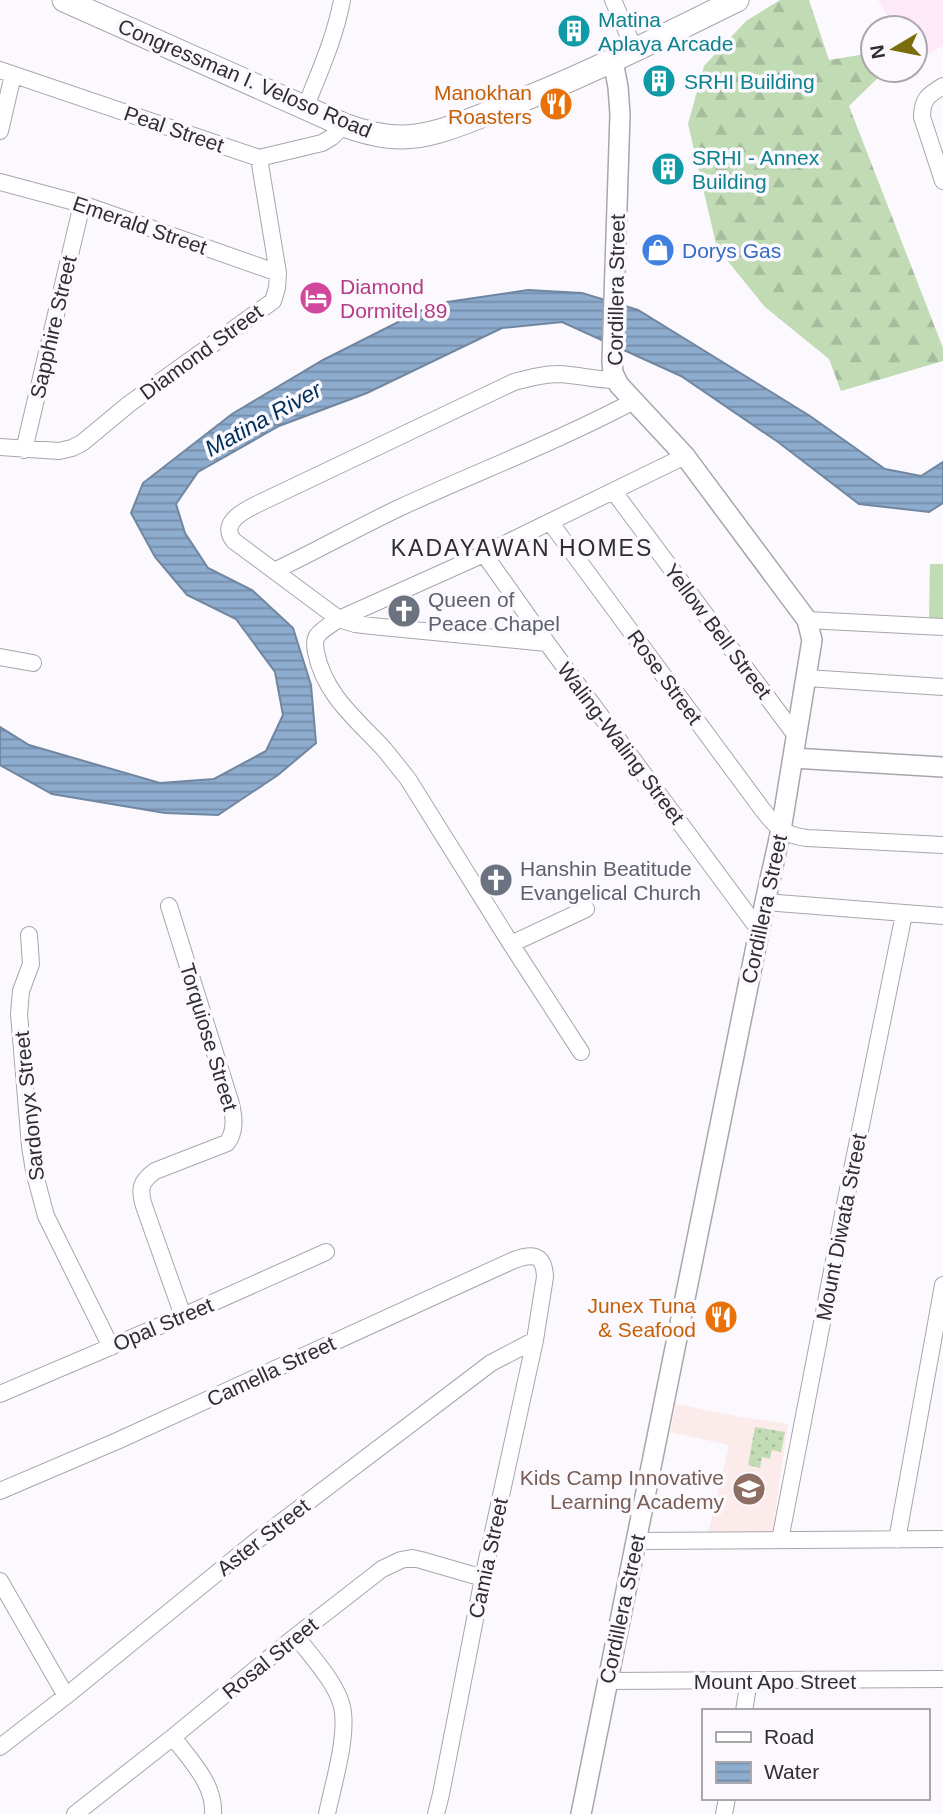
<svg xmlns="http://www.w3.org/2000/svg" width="943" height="1814" viewBox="0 0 943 1814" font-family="Arial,sans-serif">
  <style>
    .commercial { fill: #fde9f8 }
    .education { fill: #fcebeb }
    .grass { fill: url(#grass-dots) }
    .forest { fill: url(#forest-firs) }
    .pitch { fill: #c1dbb5 }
    .water { fill: url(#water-rules); stroke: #71869f; stroke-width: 2 }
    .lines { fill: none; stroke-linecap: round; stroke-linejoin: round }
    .minor-casing { stroke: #a9a5ac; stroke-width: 18 }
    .tertiary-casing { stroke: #a9a5ac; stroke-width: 22 }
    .secondary-casing { stroke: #a9a5ac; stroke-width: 25 }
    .minor { stroke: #fff; stroke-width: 16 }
    .tertiary { stroke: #fff; stroke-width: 19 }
    .secondary { stroke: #fff; stroke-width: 23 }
    .labels { text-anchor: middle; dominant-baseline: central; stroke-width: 7; stroke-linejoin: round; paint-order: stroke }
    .culture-label { font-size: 21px; fill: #0d838f; stroke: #fbf8fe; text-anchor: start }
    .street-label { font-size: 21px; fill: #302e31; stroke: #fbf8fe }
    .food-label { font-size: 21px; fill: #c56008; stroke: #fbf8fe; text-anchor: end }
    .shop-label { font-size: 21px; fill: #366cbe; stroke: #fbf8fe; text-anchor: start }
    .hotel-label { font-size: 21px; fill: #b23c85; stroke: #fbf8fe; text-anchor: start }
    .worship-label { font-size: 21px; fill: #5b616d; stroke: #fbf8fe; text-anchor: start }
    .education-label { font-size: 21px; fill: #785e54; stroke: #fbf8fe; text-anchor: end }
    .water-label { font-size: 23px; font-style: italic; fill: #002f5a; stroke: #fbf8fe }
    .neighbourhood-label { font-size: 23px; letter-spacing: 2px; fill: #302e31; stroke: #fbf8fe }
  </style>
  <defs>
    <pattern id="grass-dots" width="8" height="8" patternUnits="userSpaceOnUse" patternTransform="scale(1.75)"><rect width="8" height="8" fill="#c1dbb5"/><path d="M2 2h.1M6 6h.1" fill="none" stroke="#a6bc9c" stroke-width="1.8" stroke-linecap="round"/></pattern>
    <pattern id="forest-firs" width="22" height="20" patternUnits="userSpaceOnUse" patternTransform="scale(1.75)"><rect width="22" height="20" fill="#c1dbb5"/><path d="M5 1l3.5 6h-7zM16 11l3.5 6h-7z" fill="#a6bc9c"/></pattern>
    <pattern id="water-rules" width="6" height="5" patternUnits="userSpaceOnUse" patternTransform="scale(1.75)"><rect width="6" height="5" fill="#8dacce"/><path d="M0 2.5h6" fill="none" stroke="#748ca8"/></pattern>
  </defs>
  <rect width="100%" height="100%" fill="#fbf8fe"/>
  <path class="commercial" d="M878,0h65v45l-23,15 -5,-7v-25h-18z"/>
  <path class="education" d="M676,1404l59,12 53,8 -16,110 -64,-1 21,-88 -59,-13z"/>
  <path class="grass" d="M755,1427l30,5 -4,20 -9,-2 -2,9 -8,-2 -2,11 -12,-3z"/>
  <path class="forest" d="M780,0h29l20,60 43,-7 1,17h13l-37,36 94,242v13l-102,30 -12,-32 -64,-52 -48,-59 -29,-124 16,-58 42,-45z"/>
  <path class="pitch" d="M930,564h13v56l-14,-1z"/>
  <path class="water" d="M528,290l54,3 56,17 172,106 75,53 36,7 22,-14v41l-14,9 -70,-8 -81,-62 -97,-66 -119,-54 -60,6 -135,65 -88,33 -81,46 -22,32 9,29 23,35 44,22 41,38 18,57 5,58 -38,32 -60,40 -53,-2 -113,-19 -52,-29v-38l29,18 131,38 54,-4 52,-28 17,-36 -8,-43 -39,-53 -49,-24 -32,-38 -24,-44 12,-30 89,-69 91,-54 101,-51 23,-7z"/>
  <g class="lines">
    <defs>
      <path id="minor" d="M613,0l22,51
        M0,70l259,88 63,-15 10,-6 12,-12
        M943,86c-15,9 -21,13 -21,31l21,64
        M305,108c14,-35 30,-70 37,-108
        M0,131l13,-56
        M0,182l82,22 196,69
        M0,447l59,4 13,-3 10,-5 47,-39 144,-103 4,-13 1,-15 -19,-115
        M24,450l58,-246
        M614,492l183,245
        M550,522l212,287c14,18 21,26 45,29l136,7
        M484,554l63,89 212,287
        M274,571c42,-20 83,-43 125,-63 78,-36 157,-66 233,-106
        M807,620l136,7
        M547,643l-175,-17 -17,-2 -16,-5 -105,-78c-18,-21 20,-35 34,-42l246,-117c15,-4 29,-8 45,-8 19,1 37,6 56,6
        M0,657l33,6
        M807,678l136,9
        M765,902l178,14
        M169,906l62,198c3,13 5,27 -4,39l-72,28c-15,11 -16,18 -11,35l39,110
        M29,935l2,29 -10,27 -2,23 11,132 4,25 12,45 65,131
        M511,944l75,-35
        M581,1052l-70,-108 -103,-165c-8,-10 -16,-20 -24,-30 -28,-30 -60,-55 -68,-97 -1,-5 -2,-11 1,-16 5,-7 15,-12 22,-17l145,-65 201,-98
        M0,1394l183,-78 143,-64
        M0,1491l117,-50 397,-181c19,-7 30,-6 31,17l-10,63 -52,238 -42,216 -5,20
        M780,1540l64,-331 60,-295
        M897,1540l46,-255
        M636,1541l307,-2
        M0,1581l66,115
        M296,1636c14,19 38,44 45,67 9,28 -8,81 -14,111
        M607,1681l336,-2
        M744,1711l5,-30
        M173,1737c17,23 42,47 40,77
        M0,1747l66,-51 189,-154 236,-179 44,-23
        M75,1814l98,-77 123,-101 86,-67 19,-9 11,-2 9,2 62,18
        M724,1814l3,-16"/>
      <path id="tertiary" d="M793,758l150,9
        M581,1814l184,-912 16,-72 31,-190 -5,-20 -122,-164 -66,-71 -6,-12 -1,-12 8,-247 -2,-27 -5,-26"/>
      <path id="secondary" d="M64,0l280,125c19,7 37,12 57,12 32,0 64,-15 93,-26 83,-31 163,-72 243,-111"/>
    </defs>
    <use href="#minor" class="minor-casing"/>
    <use href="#tertiary" class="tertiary-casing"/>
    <use href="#secondary" class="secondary-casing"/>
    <use href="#minor" class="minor"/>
    <use href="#tertiary" class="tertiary"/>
    <use href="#secondary" class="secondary"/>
  </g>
  <defs>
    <symbol id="building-disc" viewBox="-11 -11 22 22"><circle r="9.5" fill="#0f9aa8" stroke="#fbf8fe"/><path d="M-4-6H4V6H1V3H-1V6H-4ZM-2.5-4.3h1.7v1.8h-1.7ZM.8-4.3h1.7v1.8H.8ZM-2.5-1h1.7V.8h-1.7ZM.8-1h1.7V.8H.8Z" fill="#fff"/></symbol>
    <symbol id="restaurant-disc" viewBox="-11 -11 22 22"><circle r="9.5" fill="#e8710a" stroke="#fbf8fe"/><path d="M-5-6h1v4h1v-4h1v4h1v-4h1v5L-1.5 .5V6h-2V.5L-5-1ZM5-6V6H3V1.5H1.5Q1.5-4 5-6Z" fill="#fff"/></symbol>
    <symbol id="shop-disc" viewBox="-11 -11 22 22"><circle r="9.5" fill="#3f7fe0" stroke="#fbf8fe"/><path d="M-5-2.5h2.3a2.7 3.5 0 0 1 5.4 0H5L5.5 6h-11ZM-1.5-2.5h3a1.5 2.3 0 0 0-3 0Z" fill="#fff"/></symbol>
    <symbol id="hotel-disc" viewBox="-11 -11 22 22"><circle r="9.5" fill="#d1479c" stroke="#fbf8fe"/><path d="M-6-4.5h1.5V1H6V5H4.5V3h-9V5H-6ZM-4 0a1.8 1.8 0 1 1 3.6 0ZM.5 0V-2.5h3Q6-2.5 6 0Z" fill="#fff"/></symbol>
    <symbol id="church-disc" viewBox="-11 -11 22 22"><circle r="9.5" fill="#6b7280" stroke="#fbf8fe"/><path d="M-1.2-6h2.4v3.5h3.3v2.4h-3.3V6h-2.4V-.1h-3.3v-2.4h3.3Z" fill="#fff"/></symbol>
    <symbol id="school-disc" viewBox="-11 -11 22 22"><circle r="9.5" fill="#8d6e63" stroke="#fbf8fe"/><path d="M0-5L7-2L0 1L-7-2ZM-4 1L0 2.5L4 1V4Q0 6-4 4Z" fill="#fff"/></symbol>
  </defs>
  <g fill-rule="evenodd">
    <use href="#building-disc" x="555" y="12" width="38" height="38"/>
    <use href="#building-disc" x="640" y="62" width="38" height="38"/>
    <use href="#restaurant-disc" x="537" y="85" width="38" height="38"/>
    <use href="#building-disc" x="649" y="150" width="38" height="38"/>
    <use href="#shop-disc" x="639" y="231" width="38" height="38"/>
    <use href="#hotel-disc" x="297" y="279" width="38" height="38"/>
    <use href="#church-disc" x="385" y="592" width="38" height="38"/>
    <use href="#church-disc" x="477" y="861" width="38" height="38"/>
    <use href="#restaurant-disc" x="702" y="1298" width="38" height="38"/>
    <use href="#school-disc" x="730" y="1470" width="38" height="38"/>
  </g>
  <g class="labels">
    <g class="culture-label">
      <text x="598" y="19">Matina<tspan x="598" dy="24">Aplaya Arcade</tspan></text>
      <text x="684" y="81">SRHI Building</text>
      <text x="692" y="157">SRHI - Annex<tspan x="692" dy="24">Building</tspan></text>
    </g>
    <g class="street-label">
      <text transform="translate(245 78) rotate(23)">Congressman I. Veloso Road</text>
      <text transform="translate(174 129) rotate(19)">Peal Street</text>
      <text transform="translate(140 225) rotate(19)">Emerald Street</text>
      <text transform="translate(616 290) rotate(-89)">Cordillera Street</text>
      <text transform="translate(53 327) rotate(-77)">Sapphire Street</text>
      <text transform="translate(201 352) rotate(-36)">Diamond Street</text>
      <text transform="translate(718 631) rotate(53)">Yellow Bell Street</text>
      <text transform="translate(665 677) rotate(54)">Rose Street</text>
      <text transform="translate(621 743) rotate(53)">Waling-Waling Street</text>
      <text transform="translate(764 909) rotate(-78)">Cordillera Street</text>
      <text transform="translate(209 1037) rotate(73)">Torquiose Street</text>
      <text transform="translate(29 1106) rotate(-96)">Sardonyx Street</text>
      <text transform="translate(841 1227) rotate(-79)">Mount Diwata Street</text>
      <text transform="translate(163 1324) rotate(-23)">Opal Street</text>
      <text transform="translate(271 1371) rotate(-25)">Camella Street</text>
      <text transform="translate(263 1537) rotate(-38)">Aster Street</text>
      <text transform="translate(488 1558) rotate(-78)">Camia Street</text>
      <text transform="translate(622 1609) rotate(-78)">Cordillera Street</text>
      <text transform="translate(270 1658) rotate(-39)">Rosal Street</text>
      <text x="775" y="1681">Mount Apo Street</text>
    </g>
    <g class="food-label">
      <text x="532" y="92">Manokhan<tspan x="532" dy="24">Roasters</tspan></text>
      <text x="696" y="1305">Junex Tuna<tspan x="696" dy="24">&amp; Seafood</tspan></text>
    </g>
    <g class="shop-label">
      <text x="682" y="250">Dorys Gas</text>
    </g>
    <g class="hotel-label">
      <text x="340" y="286">Diamond<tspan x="340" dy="24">Dormitel 89</tspan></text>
    </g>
    <g class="worship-label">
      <text x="428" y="599">Queen of<tspan x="428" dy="24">Peace Chapel</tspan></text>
      <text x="520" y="868">Hanshin Beatitude<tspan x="520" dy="24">Evangelical Church</tspan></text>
    </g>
    <g class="education-label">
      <text x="724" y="1477">Kids Camp Innovative<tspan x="724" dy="24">Learning Academy</tspan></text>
    </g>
    <g class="water-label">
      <text transform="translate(263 419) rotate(-29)">Matina River</text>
    </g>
    <g class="neighbourhood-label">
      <text x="522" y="548">KADAYAWAN HOMES</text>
    </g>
  </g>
  <rect x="702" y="1709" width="228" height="91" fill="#fbf8fe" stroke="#aaa7ac" stroke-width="2"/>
  <rect x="716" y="1732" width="35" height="10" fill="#ffffff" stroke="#aaa7ac" stroke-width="2"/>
  <text x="764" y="1744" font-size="21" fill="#302e31">Road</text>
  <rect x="716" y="1762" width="35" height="21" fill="url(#water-rules)" stroke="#aaa7ac" stroke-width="2"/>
  <text x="764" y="1779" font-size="21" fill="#302e31">Water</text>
  <g transform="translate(894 49) rotate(260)"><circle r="33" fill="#fbf8fe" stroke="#aaa7ac" stroke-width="2"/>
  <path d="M0-5L12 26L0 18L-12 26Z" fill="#7a6e0c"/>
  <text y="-10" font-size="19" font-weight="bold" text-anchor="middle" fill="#302e31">N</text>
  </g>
</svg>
